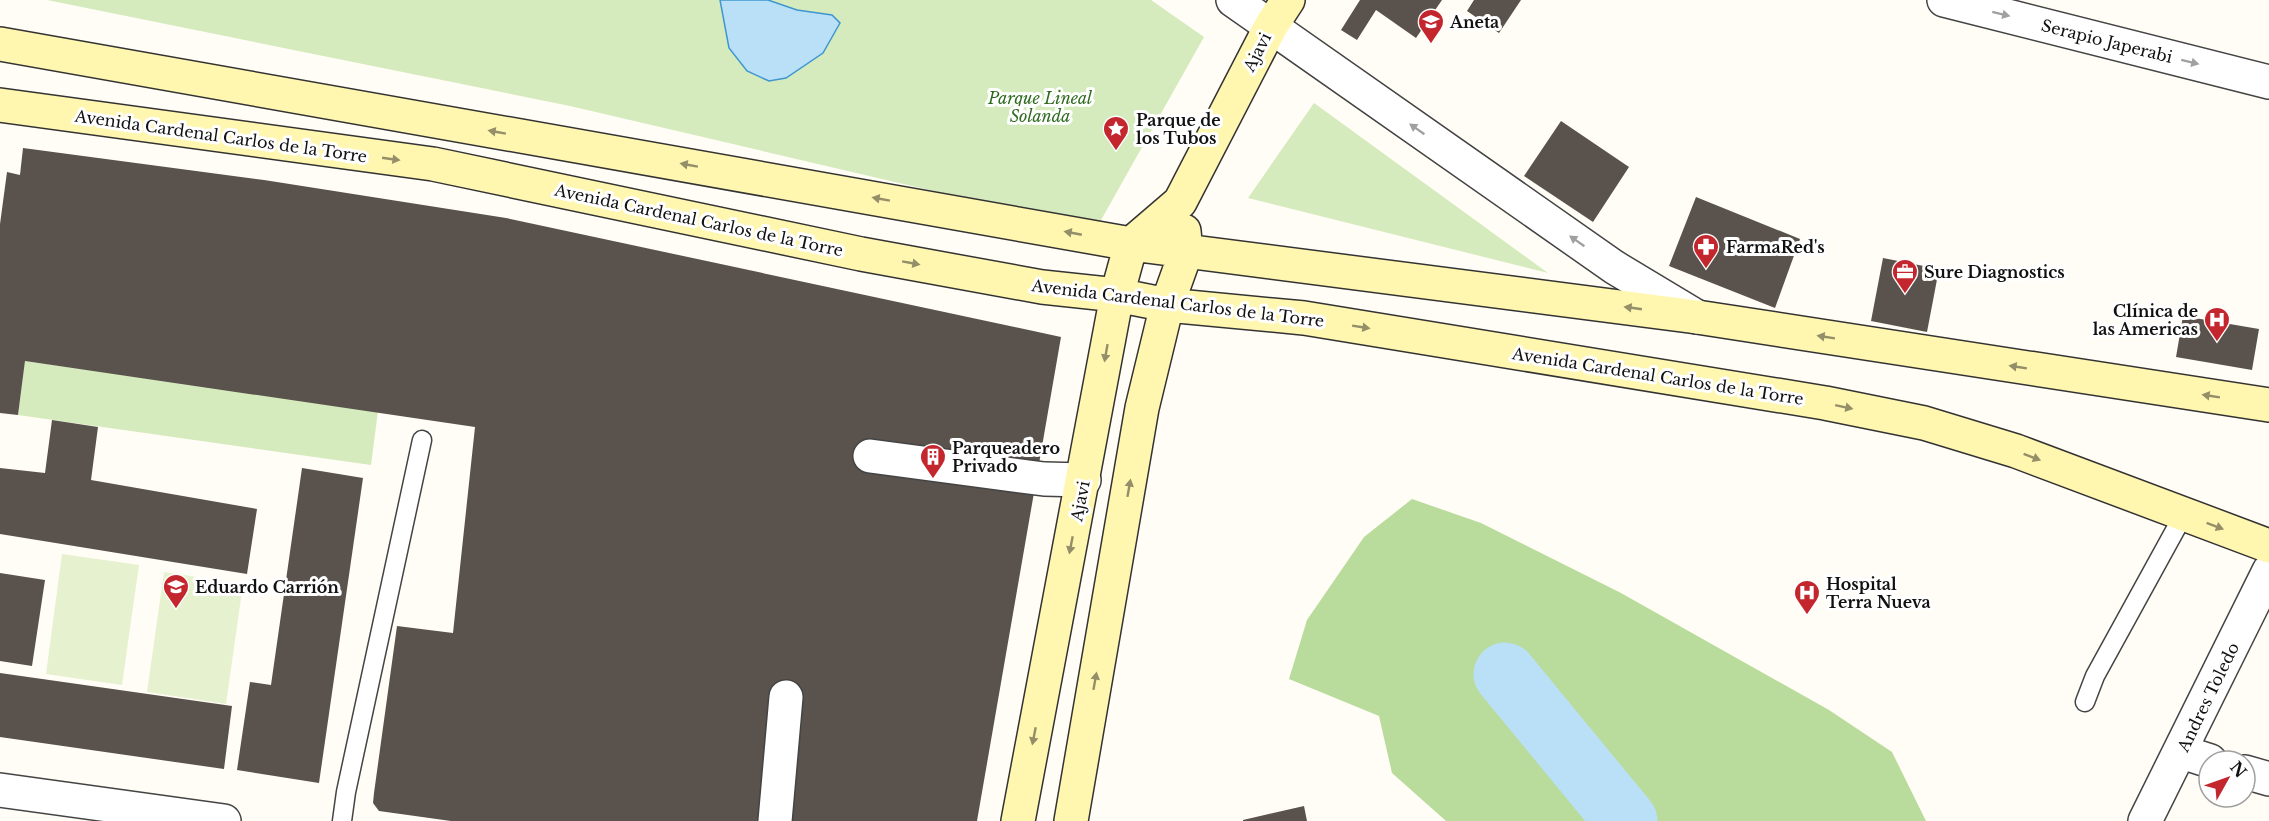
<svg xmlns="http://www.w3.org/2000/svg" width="2269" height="821" viewBox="0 0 2269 821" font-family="'Libre Baskerville',serif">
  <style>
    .green { fill: #d5ebbd }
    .forest { fill: #b9dc9c }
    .pitch { fill: #e6f2cf }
    .water { fill: #b9e0f7; stroke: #3f96cf; stroke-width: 1.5 }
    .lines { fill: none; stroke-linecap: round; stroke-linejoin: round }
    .river { stroke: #b9e0f7; stroke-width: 63 }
    .building { fill: #5a524d }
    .lane-casing { stroke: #444; stroke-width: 21 }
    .street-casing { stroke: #444; stroke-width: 36 }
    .secondary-casing { stroke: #333; stroke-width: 36 }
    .lane { stroke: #fff; stroke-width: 18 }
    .street { stroke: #fff; stroke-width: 33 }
    .secondary { stroke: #fff6b0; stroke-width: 33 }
    .oneway { fill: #a0a0a0 }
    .oneway2 { fill: #948f68 }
    .labels { text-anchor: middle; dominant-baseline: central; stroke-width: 6; stroke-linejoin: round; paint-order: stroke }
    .poi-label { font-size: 16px; font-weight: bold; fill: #111; stroke: #fff; text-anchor: start }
    .street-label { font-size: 16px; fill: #111; stroke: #fff }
    .park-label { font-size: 16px; font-style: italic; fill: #2f6b1f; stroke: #fff }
  </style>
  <rect width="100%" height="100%" fill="#fffdf5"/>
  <path class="green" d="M47,0h1104l53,37 -108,192 -526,-123z
    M1314,103l234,170 -300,-75z
    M25,361l353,50 -7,54 -353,-50z"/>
  <path class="forest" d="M1412,499l69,24 140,70 208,117 63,42 34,69h-480l-54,-48 -13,-57 -90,-37 18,-59 57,-83z"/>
  <path class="pitch" d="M62,554l77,11 -17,120 -76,-11z
    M164,572l79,12 -17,120 -79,-12z"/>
  <path class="water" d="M720,0h48l29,10 35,5 8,8 -17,30 -37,25 -17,3 -22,-10 -18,-23z"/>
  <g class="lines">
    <path class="river" d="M1505,674l121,147"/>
  </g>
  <path class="building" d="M1360,0h82l-26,38 -40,-28 -19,30 -16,-10z
    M1474,0h47l-22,33 -32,-22z
    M1561,121l68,46 -36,55 -69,-46z
    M23,148l241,32 242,38 555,119 -84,484h-526l-72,-10 -6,-8 1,-10 23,-167 56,7 22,-206 -450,-66 -7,54 -18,-2v-189l7,-52 13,3z
    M1696,197l104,42 -25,69 -106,-42z
    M1883,258l56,11 -12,63 -56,-11z
    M2183,316l76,13 -7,41 -76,-13z
    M52,420l46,7 -7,53 166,29 -10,65 -247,-40v-66l45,5z
    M302,468l61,10 -44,305 -82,-13 13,-88 21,3z
    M0,573l45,7 -13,86 -32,-5z
    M0,673l232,33 -8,63 -224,-32z
    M1304,806l3,15h-64v-1z"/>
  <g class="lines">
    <defs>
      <path id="lane" d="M2085,702l10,-26 89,-162
        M342,821l4,-29 76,-352"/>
      <path id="street" d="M1233,0l381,267 83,50
        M1944,0l325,82
        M870,456l174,23 40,1
        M2182,752l28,9
        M2245,772l24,7
        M0,790l224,31
        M775,821l11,-124
        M2145,821l124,-250"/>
      <path id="secondary" d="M0,44l1131,200 566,73 572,88
        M0,105l433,59 428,90 181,33 75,8 50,10 137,13 521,85 99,20 92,28 253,95
        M1018,821l99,-526 14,-51 49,-42 91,-176 17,-26
        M1071,821l71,-413 25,-103 19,-53 -2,-21"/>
    </defs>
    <use href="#lane" class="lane-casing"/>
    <use href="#street" class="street-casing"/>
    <use href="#secondary" class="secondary-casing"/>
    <use href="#lane" class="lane"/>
    <use href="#street" class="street"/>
    <use href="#secondary" class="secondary"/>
  </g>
  <defs><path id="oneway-solid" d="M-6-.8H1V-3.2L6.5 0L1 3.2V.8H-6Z" transform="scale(1.5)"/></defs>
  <g class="oneway">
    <use href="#oneway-solid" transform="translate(2001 14) rotate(14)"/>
    <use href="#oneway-solid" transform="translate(2190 62) rotate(14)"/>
    <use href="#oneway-solid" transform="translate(1417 129) rotate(-145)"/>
    <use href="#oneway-solid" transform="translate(1577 241) rotate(-145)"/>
  </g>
  <g class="oneway2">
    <use href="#oneway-solid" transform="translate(497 132) rotate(-170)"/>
    <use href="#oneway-solid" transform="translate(391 159) rotate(8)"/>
    <use href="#oneway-solid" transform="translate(689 165) rotate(-170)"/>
    <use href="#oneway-solid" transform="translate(881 199) rotate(-170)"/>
    <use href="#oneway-solid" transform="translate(1073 233) rotate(-169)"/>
    <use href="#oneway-solid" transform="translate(911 263) rotate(10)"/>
    <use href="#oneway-solid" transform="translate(1633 308) rotate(-172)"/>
    <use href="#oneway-solid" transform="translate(1361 327) rotate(9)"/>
    <use href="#oneway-solid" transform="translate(1826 337) rotate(-171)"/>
    <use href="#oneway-solid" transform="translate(1106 353) rotate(100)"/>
    <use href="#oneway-solid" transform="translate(2018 367) rotate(-171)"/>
    <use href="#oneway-solid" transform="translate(2211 396) rotate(-171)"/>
    <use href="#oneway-solid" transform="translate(1844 407) rotate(12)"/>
    <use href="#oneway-solid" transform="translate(2032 457) rotate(21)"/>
    <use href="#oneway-solid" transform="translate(1129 488) rotate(-80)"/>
    <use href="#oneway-solid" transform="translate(2215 526) rotate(21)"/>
    <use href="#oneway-solid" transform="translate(1071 545) rotate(101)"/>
    <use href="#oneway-solid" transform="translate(1095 681) rotate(-80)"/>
    <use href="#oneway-solid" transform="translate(1034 736) rotate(101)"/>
  </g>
  <defs>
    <symbol id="school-pin" viewBox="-11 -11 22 30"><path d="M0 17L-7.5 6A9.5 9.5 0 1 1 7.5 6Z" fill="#c4262e" stroke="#fff"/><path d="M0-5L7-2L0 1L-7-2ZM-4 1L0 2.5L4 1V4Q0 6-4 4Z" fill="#fff"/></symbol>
    <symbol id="sight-pin" viewBox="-11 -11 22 30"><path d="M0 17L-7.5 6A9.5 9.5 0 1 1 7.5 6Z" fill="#c4262e" stroke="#fff"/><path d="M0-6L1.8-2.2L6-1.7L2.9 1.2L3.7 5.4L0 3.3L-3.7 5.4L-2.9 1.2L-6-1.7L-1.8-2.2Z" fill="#fff"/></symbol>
    <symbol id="pharmacy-pin" viewBox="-11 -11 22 30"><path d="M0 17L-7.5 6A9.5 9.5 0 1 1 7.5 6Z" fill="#c4262e" stroke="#fff"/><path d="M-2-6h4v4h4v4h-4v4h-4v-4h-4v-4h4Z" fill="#fff"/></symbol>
    <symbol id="office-pin" viewBox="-11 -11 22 30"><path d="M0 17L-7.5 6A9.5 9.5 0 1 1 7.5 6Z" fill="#c4262e" stroke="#fff"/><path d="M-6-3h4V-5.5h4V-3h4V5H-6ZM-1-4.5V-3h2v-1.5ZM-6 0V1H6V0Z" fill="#fff"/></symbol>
    <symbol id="hospital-pin" viewBox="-11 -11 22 30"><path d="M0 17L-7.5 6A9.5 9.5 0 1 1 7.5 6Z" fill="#c4262e" stroke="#fff"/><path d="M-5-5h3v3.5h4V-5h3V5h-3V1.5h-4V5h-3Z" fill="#fff"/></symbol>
    <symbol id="building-pin" viewBox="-11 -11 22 30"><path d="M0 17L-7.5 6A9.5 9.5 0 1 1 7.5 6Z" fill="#c4262e" stroke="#fff"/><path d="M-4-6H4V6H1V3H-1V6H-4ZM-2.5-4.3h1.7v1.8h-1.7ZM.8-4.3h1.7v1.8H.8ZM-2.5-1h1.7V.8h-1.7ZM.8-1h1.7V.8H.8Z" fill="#fff"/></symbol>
  </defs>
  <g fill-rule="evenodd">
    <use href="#school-pin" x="1416" y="7" width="30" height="40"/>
    <use href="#sight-pin" x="1101" y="114" width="30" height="40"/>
    <use href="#pharmacy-pin" x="1691" y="232" width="30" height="40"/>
    <use href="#office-pin" x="1890" y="257" width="30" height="40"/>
    <use href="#hospital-pin" x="2202" y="305" width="30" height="40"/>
    <use href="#building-pin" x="918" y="442" width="30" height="40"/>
    <use href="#school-pin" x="161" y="572" width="30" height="40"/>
    <use href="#hospital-pin" x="1792" y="578" width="30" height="40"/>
  </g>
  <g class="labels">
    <g class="poi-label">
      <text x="1450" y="22">Aneta</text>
      <text x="1136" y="120">Parque de<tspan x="1136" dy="18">los Tubos</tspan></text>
      <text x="1726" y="247">FarmaRed's</text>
      <text x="1924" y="272">Sure Diagnostics</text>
      <text x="2198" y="311" text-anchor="end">Clínica de<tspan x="2198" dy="18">las Americas</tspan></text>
      <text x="952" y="448">Parqueadero<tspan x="952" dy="18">Privado</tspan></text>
      <text x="1826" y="584">Hospital<tspan x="1826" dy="18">Terra Nueva</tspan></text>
      <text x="195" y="587">Eduardo Carrión</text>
    </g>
    <g class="street-label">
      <text transform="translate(2107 41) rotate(14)">Serapio Japerabi</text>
      <text transform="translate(1257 52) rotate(-63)">Ajavi</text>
      <text transform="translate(221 136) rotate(8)">Avenida Cardenal Carlos de la Torre</text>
      <text transform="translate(699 220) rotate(12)">Avenida Cardenal Carlos de la Torre</text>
      <text transform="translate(1178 303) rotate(7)">Avenida Cardenal Carlos de la Torre</text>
      <text transform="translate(1658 376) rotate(9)">Avenida Cardenal Carlos de la Torre</text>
      <text transform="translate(1080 501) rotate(-79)">Ajavi</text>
      <text transform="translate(2208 697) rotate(-64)">Andres Toledo</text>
    </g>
    <g class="park-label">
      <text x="1040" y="98">Parque Lineal<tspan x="1040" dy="18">Solanda</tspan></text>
    </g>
  </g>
  <g transform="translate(2227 779) rotate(50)"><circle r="28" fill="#ffffff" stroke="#a0a0a0" stroke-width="1.5"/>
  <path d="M0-4.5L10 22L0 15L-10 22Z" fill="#c4262e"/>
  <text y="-9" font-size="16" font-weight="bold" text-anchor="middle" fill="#111111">N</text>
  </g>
</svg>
